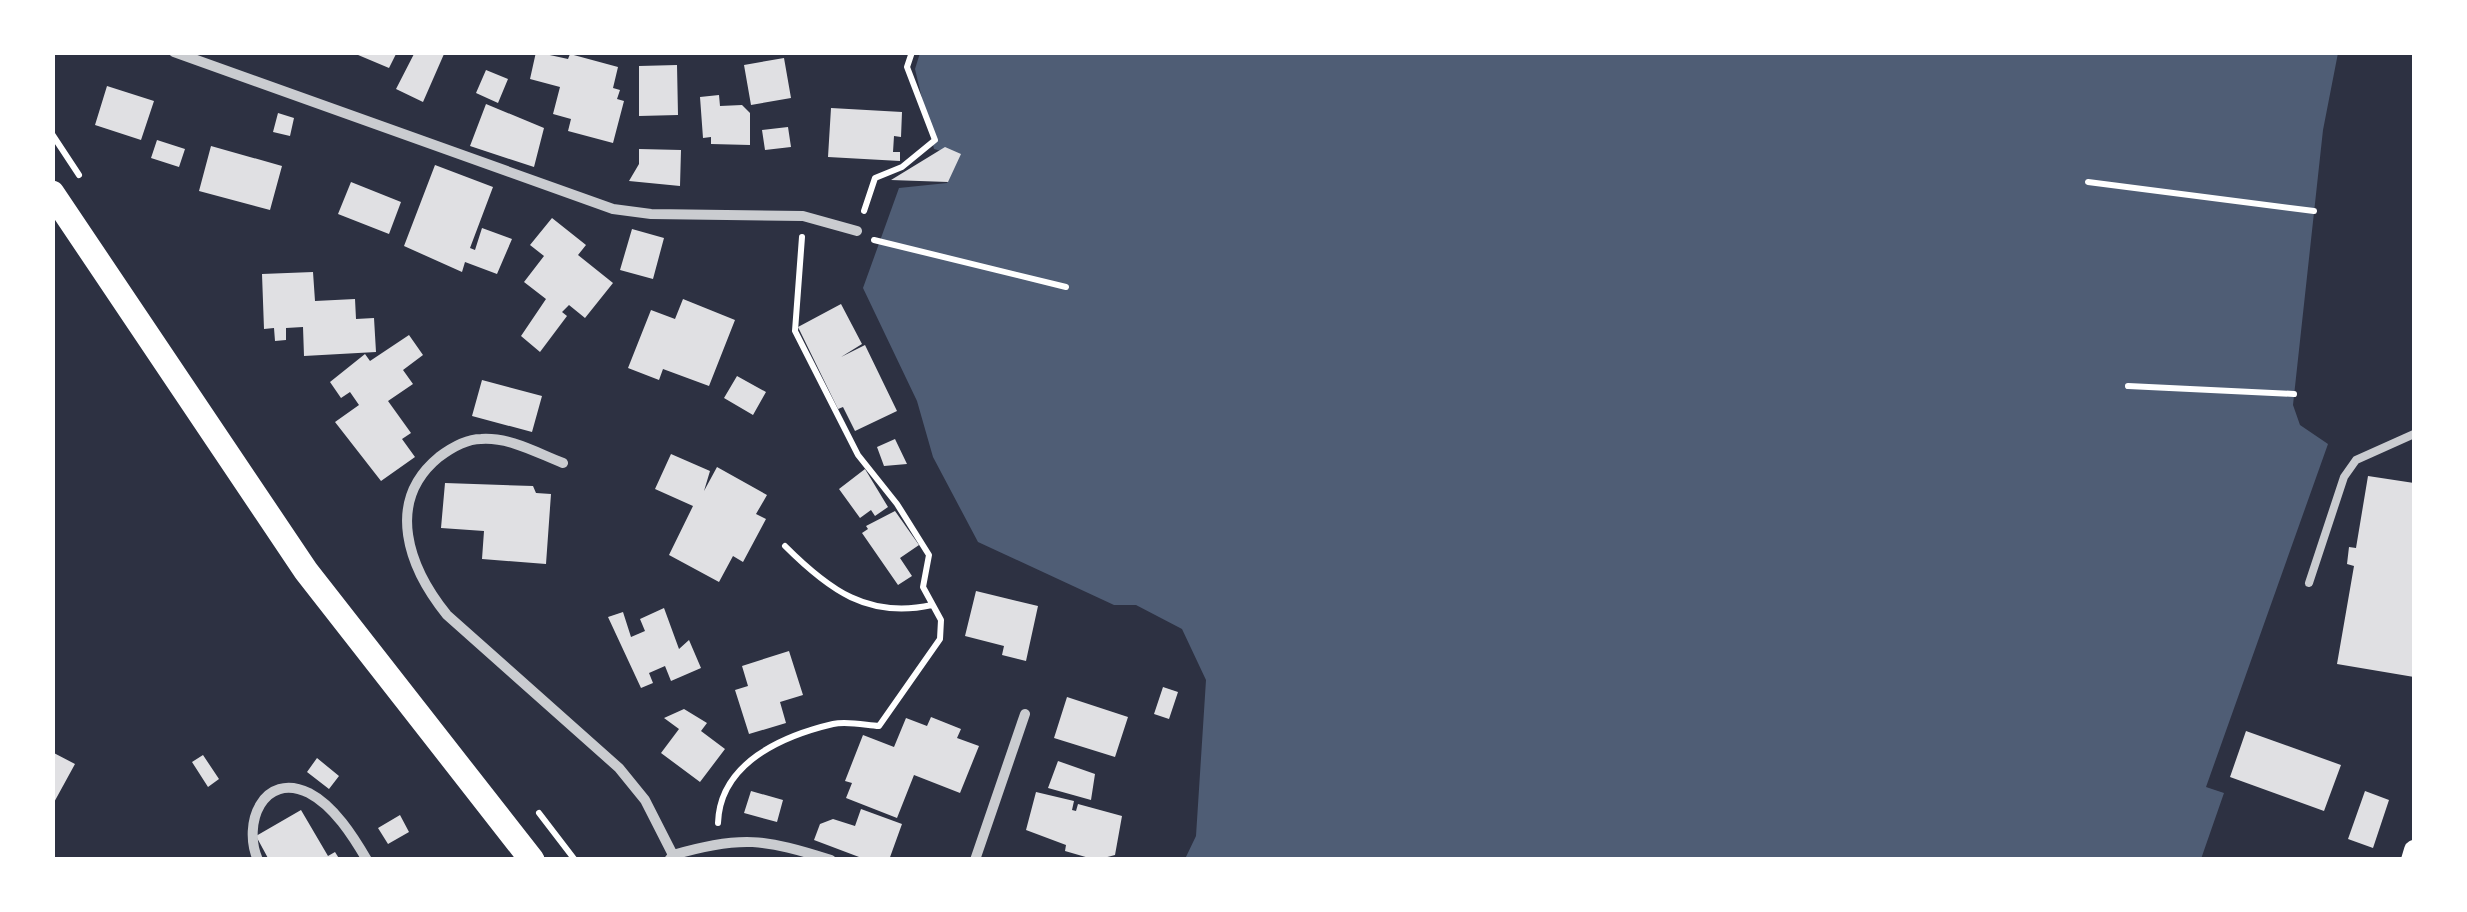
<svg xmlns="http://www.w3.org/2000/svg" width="2467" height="912" viewBox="0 0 2467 912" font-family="Ubuntu,sans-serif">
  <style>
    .water { fill: #4f5d75 }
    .building { fill: #e0e0e3 }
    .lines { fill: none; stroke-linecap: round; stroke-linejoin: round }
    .path { stroke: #fff; stroke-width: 6 }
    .service { stroke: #caccd0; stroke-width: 8 }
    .minor { stroke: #caccd0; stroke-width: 10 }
    .secondary { stroke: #fff; stroke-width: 20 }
    .primary { stroke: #fff; stroke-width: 25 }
  </style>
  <rect width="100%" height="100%" fill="#2d3142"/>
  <path class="water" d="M920,53h1418l-15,77 -30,275 7,20 28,19 -122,343 18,6 -23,66h-1016l11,-23 10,-156 -24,-51 -46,-24h-22l-136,-63 -45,-85 -16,-56 -54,-113 36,-100 48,-5 12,-27 -25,-7 -19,-80z"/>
  <path class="building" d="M351,52h46l-8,16z
    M415,52l29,2 -21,48 -27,-13z
    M536,52l32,7 2,-5 48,13 -5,21 7,2 -3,9 7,2 -11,42 -45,-12 3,-12 -18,-5 7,-27 -30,-8z
    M784,58l7,40 -40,7 -7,-40z
    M677,65l1,50 -39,1v-50z
    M486,70l22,9 -10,24 -22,-10z
    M107,86l47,15 -13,39 -46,-15z
    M719,95l1,11 22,-1 8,8v32l-39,-1v-7l-8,1 -3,-41z
    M486,104l58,24 -10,39 -64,-21z
    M831,108l71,4 -1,25 -7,-1 -1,16h7v9l-72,-4z
    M278,113l16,5 -4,18 -17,-4z
    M788,127l3,20 -26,3 -3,-20z
    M157,140l28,9 -6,18 -28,-9z
    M211,146l71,20 -12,44 -71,-19z
    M945,147l16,7 -13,28 -57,-2z
    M639,149l42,1 -1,36 -51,-5 10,-17z
    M435,165l58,22 -23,61 5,2 7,-22 30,11 -15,35 -32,-12 -3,10 -58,-26z
    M351,182l50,20 -12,32 -51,-20z
    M552,218l34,27 -8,10 35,28 -28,35 -16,-13 -7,7 5,4 -27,36 -19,-16 25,-37 -22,-17 20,-26 -14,-11z
    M632,229l32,9 -11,41 -33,-9z
    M313,272l2,29 40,-2 1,20 18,-1 2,34 -72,4 -1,-29 -17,1v12l-11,1 -1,-13 -10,1 -2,-55z
    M683,299l52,21 -26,66 -46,-17 -4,11 -31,-12 23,-58 24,9z
    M841,304l21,40 -21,13 24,-12 32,66 -42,20 -12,-24 -5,2 -40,-82z
    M409,335l14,20 -20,15 10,14 -25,17 23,32 -9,6 13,18 -34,24 -46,-59 24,-17 -9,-13 -9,6 -11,-16 35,-28 5,7z
    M737,376l29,16 -13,23 -29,-17z
    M482,380l60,16 -10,36 -60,-16z
    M895,439l12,25 -23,2 -7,-19z
    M671,454l39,17 -6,20 13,-24 50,28 -11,19 10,5 -23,43 -10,-6 -14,26 -50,-27 24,-49 -38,-17z
    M865,469l23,38 -13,9 -4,-6 -11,8 -21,-29z
    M2368,476l46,7v194l-77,-13 17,-98 -7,-2 2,-17 7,1z
    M445,483l88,3 3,7 15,1 -5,70 -64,-5 2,-28 -43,-3z
    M895,511l24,34 -19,13 12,18 -14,9 -36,-52 6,-4 -2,-3z
    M976,591l62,15 -12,55 -24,-6 2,-9 -39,-10z
    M664,608l15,41 10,-9 12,28 -30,13 -6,-15 -16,7 4,10 -12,5 -33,-71 15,-5 8,25 14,-6 -5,-12z
    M789,651l14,44 -23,7 6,21 -37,11 -14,-44 13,-4 -6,-20z
    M1163,687l15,5 -9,27 -15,-5z
    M1067,697l61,20 -13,40 -61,-19z
    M684,709l23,14 -6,8 24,18 -25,33 -39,-29 18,-24 -15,-11z
    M931,717l30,12 -4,9 22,8 -19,47 -46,-18 -17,43 -51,-20 6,-15 -7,-2 18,-46 31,12 12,-29 21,8z
    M2246,731l95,34 -17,46 -94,-34z
    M52,752l23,12 -23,42z
    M203,755l16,24 -11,8 -16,-25z
    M317,758l22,18 -10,13 -22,-17z
    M1058,761l37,13 -4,26 -43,-12z
    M751,791l32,9 -6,22 -33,-9z
    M2365,791l24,9 -16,48 -25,-9z
    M1036,792l38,9 -2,9 4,1 2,-7 44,12 -7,39 -19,5 -31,-9 1,-6 -40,-15z
    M861,809l41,15 -13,36h-22l-53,-20 6,-16 13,-5 22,7z
    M301,810l27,46 7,-4 5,8h-71l-13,-24z
    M400,815l9,17 -21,12 -10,-16z"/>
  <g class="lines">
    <path class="path" d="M52,134l27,41
      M2088,182l226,29
      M864,211l11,-33 27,-11 33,-27 -28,-73 5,-15
      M874,240l192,47
      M2128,386l166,8
      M785,546c44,44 83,73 147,59
      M539,813l36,47
      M718,823c2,-60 64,-87 115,-99 14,-3 32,1 46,2l61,-87 1,-19 -18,-33 6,-32 -32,-51 -39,-49 -63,-124 7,-94"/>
    <path class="service" d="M2309,583l35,-106 12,-17 58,-26"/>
    <path class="minor" d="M174,52l439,157 38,5 152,2 54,15
      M563,463c-26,-10 -53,-26 -82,-24 -14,0 -30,9 -42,18 -55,45 -30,111 8,158l172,153 26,32 28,55 -4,5
      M673,855c68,-20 92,-16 158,5
      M258,860c-16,-36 5,-89 51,-67 25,13 44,43 58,67
      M975,860l50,-146"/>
    <path class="secondary" d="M2411,860l3,-10"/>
    <path class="primary" d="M52,193l254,378 226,289"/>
  </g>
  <rect width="2467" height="912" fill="none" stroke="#ffffff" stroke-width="110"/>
</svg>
